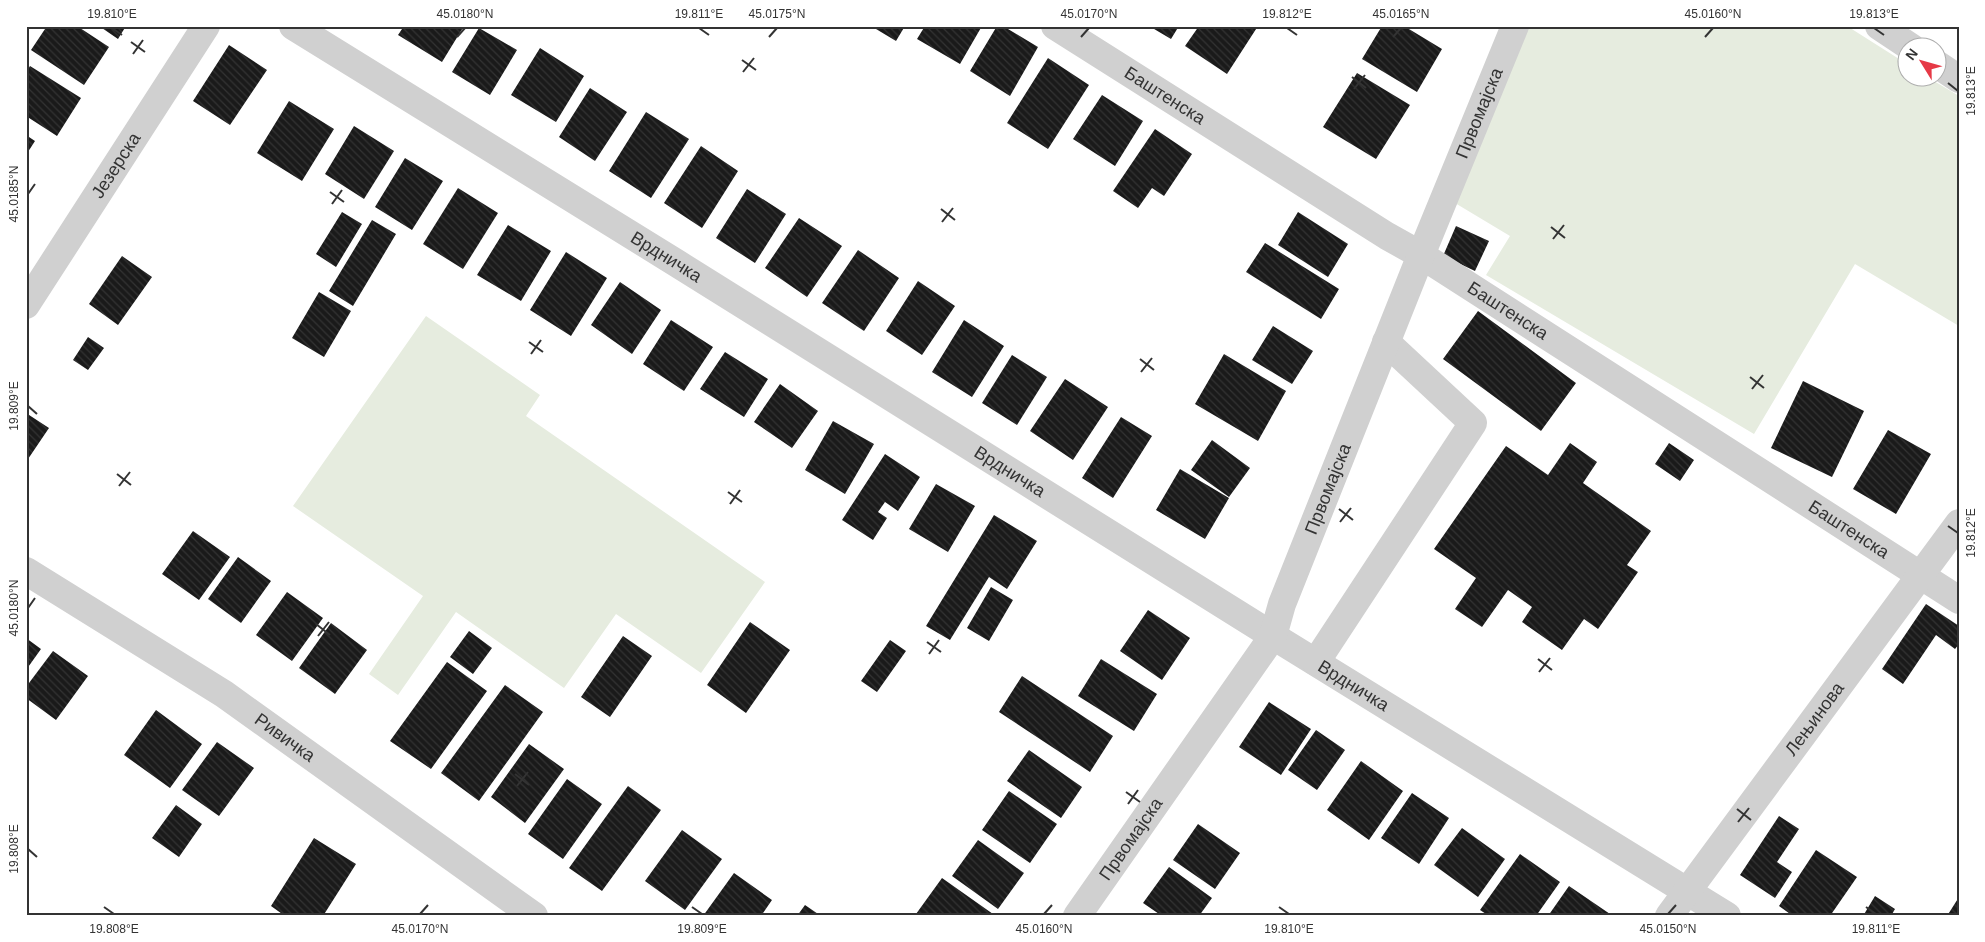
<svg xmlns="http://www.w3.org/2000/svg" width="1985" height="942" viewBox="0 0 1985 942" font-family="Helvetica,sans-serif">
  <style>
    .green { fill: #e6ecdf }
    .building { fill: url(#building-back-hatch) }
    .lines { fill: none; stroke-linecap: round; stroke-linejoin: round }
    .minor { stroke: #d0d0d0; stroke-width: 28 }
    .ticks { fill: none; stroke: #333; stroke-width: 2 }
    .labels { text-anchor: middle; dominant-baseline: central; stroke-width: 5; stroke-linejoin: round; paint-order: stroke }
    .street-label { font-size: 18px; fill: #333; stroke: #fff }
    .neatline { fill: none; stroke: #333; stroke-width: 2 }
    .ticks-label { font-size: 12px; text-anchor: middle; fill: #333 }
  </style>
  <defs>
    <pattern id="building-back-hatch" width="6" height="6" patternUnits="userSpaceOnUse" patternTransform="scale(1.25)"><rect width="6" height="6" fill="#1a1a1a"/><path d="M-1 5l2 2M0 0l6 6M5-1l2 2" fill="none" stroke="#333"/></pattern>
  </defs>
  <rect width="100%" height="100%" fill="#fff"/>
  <path class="green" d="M1528,26h319l60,38 1,14h21l30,18v230l-104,-62 -101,170 -268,-159 24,-39 -55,-33z
    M426,316l114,79 -14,21 239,166 -64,91 -85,-59 -52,74 -108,-76 -58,83 -29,-21 54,-78 -130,-90z"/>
  <path class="building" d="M47,26h30l32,21 -25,38 -53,-35z
    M99,26h27l-8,13z
    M404,26h60l-22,36 -44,-27z
    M871,26h34l-9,15z
    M925,26h57l-22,38 -43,-25z
    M997,26h6l35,21 -28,49 -40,-25z
    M1149,26h30l-8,13z
    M1199,26h59l-31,48 -42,-28z
    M1382,26h22l38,23 -25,43 -55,-33z
    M479,28l38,22 -27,45 -38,-23z
    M229,45l38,25 -37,55 -37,-24z
    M540,48l44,28 -28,46 -45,-27z
    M1048,58l41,27 -41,64 -41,-26z
    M30,66l51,32 -24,38 -31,-20v-44z
    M1357,73l53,32 -34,54 -53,-32z
    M590,88l37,24 -32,49 -36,-24z
    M1102,95l41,26 -28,45 -42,-27z
    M289,101l45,28 -32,52 -45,-28z
    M646,112l43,27 -38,59 -42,-27z
    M354,126l40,25 -30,48 -39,-25z
    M1155,129l37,25 -28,42 -12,-8 -14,20 -25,-17z
    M26,135l9,6 -9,14z
    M701,146l37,25 -36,57 -38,-25z
    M405,158l38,23 -31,49 -37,-23z
    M458,188l40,25 -35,56 -40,-25z
    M747,189l39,25 -31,49 -39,-25z
    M342,212l20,12 -26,43 -20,-13z
    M1298,212l50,32 -20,33 -50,-32z
    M799,218l43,28 -35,51 -42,-29z
    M372,220l24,14 -43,72 -24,-15z
    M508,225l43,26 -30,50 -44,-26z
    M1456,226l33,15 -14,30 -32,-15z
    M1265,243l74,46 -18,30 -75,-47z
    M858,250l41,28 -35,53 -42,-28z
    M566,252l41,26 -36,58 -41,-26z
    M122,256l30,21 -34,48 -29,-21z
    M918,281l37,25 -33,49 -36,-24z
    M620,282l41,28 -29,44 -41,-29z
    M319,292l32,19 -27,46 -32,-19z
    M1478,311l98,72 -35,48 -98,-72z
    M671,320l42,27 -29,44 -41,-27z
    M964,320l40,26 -32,51 -40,-25z
    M1273,326l40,25 -21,33 -40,-24z
    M88,337l16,11 -16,22 -15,-10z
    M725,352l43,27 -24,38 -44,-28z
    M1224,354l62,37 -28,50 -63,-37z
    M1012,355l35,22 -30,48 -35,-22z
    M1065,379l43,28 -35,53 -43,-29z
    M1803,381l61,30 -32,66 -61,-29z
    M780,384l38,27 -26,37 -38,-26z
    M26,413l23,15 -23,34z
    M1121,417l31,19 -39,62 -31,-20z
    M833,421l41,23 -29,50 -40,-24z
    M1888,430l43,24 -35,60 -43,-25z
    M1212,440l38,28 -21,29 -38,-27z
    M1570,443l27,19 -14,21 68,48 -24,34 11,7 -40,57 -14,-10 -22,31 -40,-28 10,-15 -24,-17 -26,37 -27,-18 21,-31 -42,-29 72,-103 42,29z
    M1669,443l25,17 -14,21 -25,-17z
    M885,454l35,23 -22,34 -13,-9 -7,10 9,6 -14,22 -31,-20z
    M1180,469l49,29 -24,41 -49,-29z
    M936,484l39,22 -27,46 -39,-23z
    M994,515l43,26 -30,48 -18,-12 -39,63 -24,-14z
    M193,531l37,26 -31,43 -37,-26z
    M238,557l33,24 -30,42 -33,-24z
    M991,587l22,13 -24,41 -22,-13z
    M287,592l36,26 -31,43 -36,-26z
    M1926,604l33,22v18l-4,5 -19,-14 -33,49 -21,-15z
    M1148,610l42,28 -28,42 -42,-29z
    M750,622l40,28 -44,63 -39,-28z
    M331,623l36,27 -32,44 -36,-26z
    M469,631l23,17 -19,26 -23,-17z
    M623,636l29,20 -42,61 -29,-20z
    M26,638l15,11 -15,21z
    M890,640l16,11 -29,41 -16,-11z
    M53,651l35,25 -32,44 -30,-22v-11z
    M1101,659l56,35 -23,37 -56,-35z
    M447,662l40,29 -56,78 -41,-28z
    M1022,676l91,60 -23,36 -91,-60z
    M505,685l38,27 -64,89 -38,-28z
    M1269,702l42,27 -30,46 -42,-28z
    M156,710l46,34 -32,44 -46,-33z
    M1316,730l29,20 -28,40 -29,-20z
    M217,742l37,26 -35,48 -37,-26z
    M529,744l35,25 -39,54 -34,-26z
    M1029,750l53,37 -21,31 -54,-37z
    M1361,761l42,30 -34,49 -42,-30z
    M567,779l35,25 -39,55 -35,-25z
    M628,786l33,24 -59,81 -33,-23z
    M1009,791l48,33 -27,39 -48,-33z
    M1412,793l37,25 -30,46 -38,-26z
    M176,805l26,19 -23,33 -27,-19z
    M1779,816l20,13 -22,33 15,10 -17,26 -35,-23z
    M1198,824l42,29 -25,36 -42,-29z
    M1462,828l43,31 -27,38 -44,-32z
    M682,830l40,29 -37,51 -40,-29z
    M314,838l42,26 -33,52h-38l-14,-10z
    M978,840l46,33 -26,36 -46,-33z
    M1816,850l41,27 -27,39h-37l-14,-10z
    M1520,854l40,28 -24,34h-47l-9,-6z
    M1169,867l43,31 -13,18h-37l-19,-13z
    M734,873l38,27 -11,16h-58z
    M942,878l51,36 -1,2 -76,-2z
    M1569,886l41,28 -1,2h-61z
    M1875,896l20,13 -4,7h-28z
    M1959,897v19h-12z
    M805,905l16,11h-24z"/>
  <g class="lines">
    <g class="minor">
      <path id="s1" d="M293,26l385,238 595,372 454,280"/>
      <path id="s2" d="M1055,26l332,210 34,19 538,345"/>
      <path d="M1879,26l33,22"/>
      <path d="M1938,65l21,14"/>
      <path id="s3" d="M26,305l180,-279"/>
      <path id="s4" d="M26,571l198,123 310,222"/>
      <path d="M1316,662l157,-239 -87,-81"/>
      <path id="s5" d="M1077,916l196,-280 9,-32 139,-349 94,-229"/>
      <path id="s6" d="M1669,916l290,-393"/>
    </g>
  </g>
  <path class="ticks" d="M112,28l10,7M699,28l10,7M1287,28l10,7M1874,28l10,7M457,37l8,-9M769,37l8,-9M1081,37l8,-9M1393,37l8,-9M1705,37l8,-9M131,42l14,10M133,54l10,-14M742,60l14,10M743,72l11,-14M1352,77l14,11M1948,83l10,8M1354,89l11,-14M330,192l14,10M28,194l7,-10M332,204l10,-14M941,209l14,11M942,222l11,-14M1551,227l14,11M1553,239l11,-14M529,342l14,10M531,354l10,-14M1140,359l14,11M1141,372l11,-14M1750,377l14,11M1752,389l11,-14M28,406l9,8M117,474l14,11M119,486l11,-14M728,492l14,10M730,504l10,-14M1339,509l14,11M1340,522l11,-14M1948,526l10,7M28,608l7,-10M316,624l14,11M318,636l11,-14M927,642l14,10M929,654l10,-14M1538,659l14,11M1539,672l11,-14M515,774l14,11M517,786l11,-14M1126,792l14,10M1128,804l10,-14M1737,809l14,11M1738,822l11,-14M28,849l9,8M104,907l10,7M692,907l10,7M1279,907l10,7M1866,907l10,7M420,914l8,-9M1044,914l8,-9M1668,914l8,-9"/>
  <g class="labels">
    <g class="street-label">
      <text stroke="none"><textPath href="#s2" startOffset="130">Баштенска</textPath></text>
      <text stroke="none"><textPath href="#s5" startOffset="904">Првомајска</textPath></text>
      <text stroke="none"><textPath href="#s3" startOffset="166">Језерска</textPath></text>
      <text stroke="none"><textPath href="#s1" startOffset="439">Врдничка</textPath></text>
      <text stroke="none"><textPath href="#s2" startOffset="535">Баштенска</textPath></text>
      <text stroke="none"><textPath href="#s1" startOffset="844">Врдничка</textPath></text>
      <text stroke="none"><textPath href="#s5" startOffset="499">Првомајска</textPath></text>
      <text stroke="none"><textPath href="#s2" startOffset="940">Баштенска</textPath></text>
      <text stroke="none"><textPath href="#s1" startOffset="1249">Врдничка</textPath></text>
      <text stroke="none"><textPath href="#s6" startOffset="245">Лењинова</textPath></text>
      <text stroke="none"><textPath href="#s4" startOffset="308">Ривичка</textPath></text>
      <text stroke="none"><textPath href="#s5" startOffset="94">Првомајска</textPath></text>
    </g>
  </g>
  <rect width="1985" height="942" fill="none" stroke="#ffffff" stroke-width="55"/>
  <g transform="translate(1922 62) rotate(307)"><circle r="24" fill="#ffffff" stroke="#adadad"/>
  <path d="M0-4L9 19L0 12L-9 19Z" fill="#e63946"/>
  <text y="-8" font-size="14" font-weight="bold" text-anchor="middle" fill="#333333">N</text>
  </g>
  <rect x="28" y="28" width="1930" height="886" class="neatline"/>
  <g class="ticks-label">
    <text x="112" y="18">19.810°E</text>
    <text x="465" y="18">45.0180°N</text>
    <text x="699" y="18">19.811°E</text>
    <text x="777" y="18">45.0175°N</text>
    <text x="1089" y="18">45.0170°N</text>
    <text x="1287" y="18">19.812°E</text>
    <text x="1401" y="18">45.0165°N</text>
    <text x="1713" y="18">45.0160°N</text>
    <text x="1874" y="18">19.813°E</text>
    <text transform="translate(1971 91) rotate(-90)" y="4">19.813°E</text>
    <text transform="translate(14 194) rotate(-90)" y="4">45.0185°N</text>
    <text transform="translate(14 406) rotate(-90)" y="4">19.809°E</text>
    <text transform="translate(1971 533) rotate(-90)" y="4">19.812°E</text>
    <text transform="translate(14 608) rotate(-90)" y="4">45.0180°N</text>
    <text transform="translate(14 849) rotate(-90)" y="4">19.808°E</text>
    <text x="114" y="933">19.808°E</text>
    <text x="420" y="933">45.0170°N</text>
    <text x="702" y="933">19.809°E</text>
    <text x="1044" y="933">45.0160°N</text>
    <text x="1289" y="933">19.810°E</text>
    <text x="1668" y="933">45.0150°N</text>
    <text x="1876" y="933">19.811°E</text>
  </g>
</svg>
